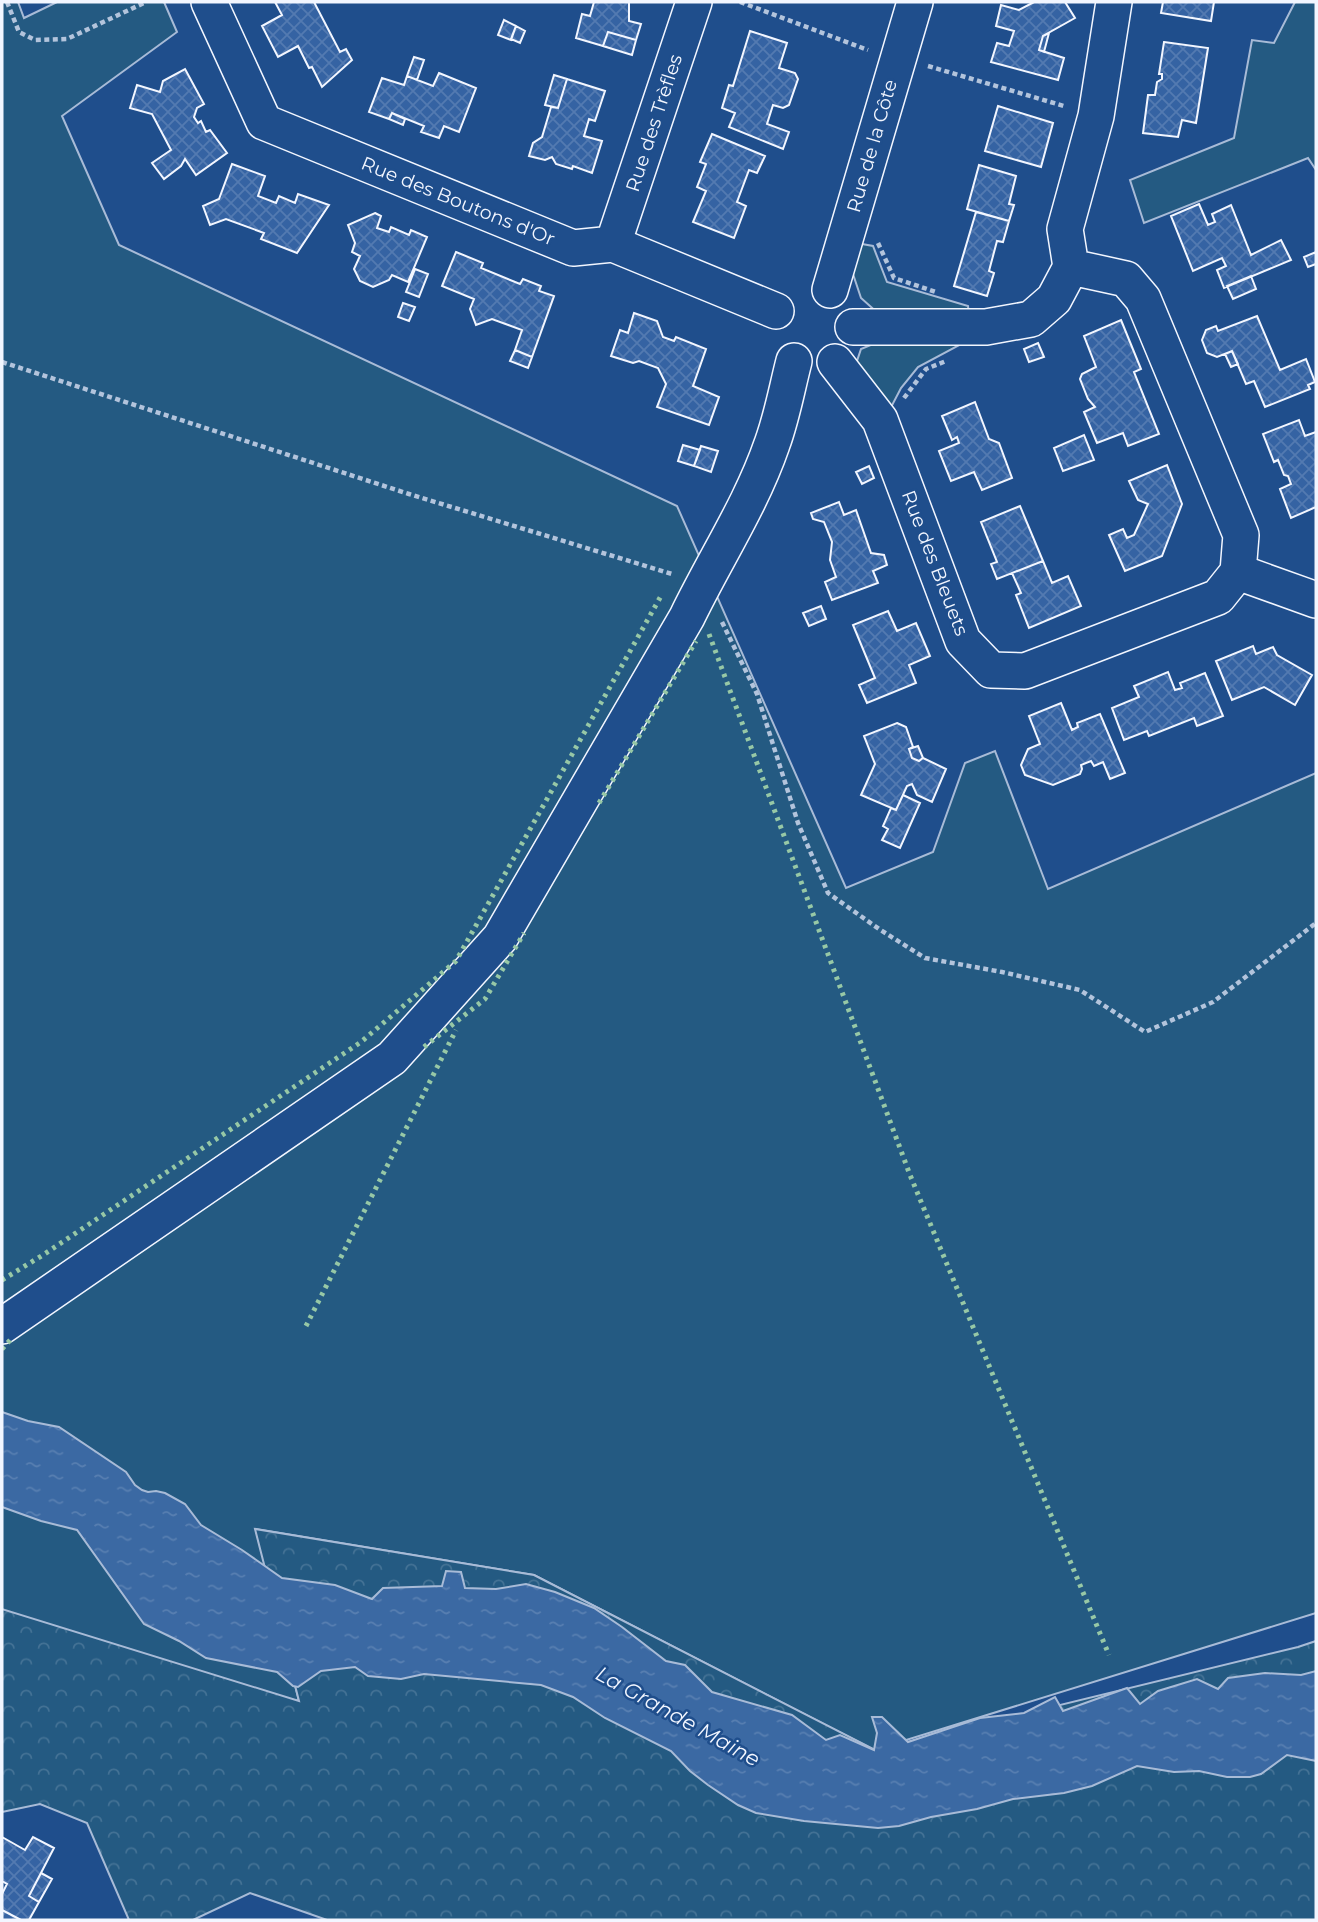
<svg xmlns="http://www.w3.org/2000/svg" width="1318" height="1922" viewBox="0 0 1318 1922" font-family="Montserrat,sans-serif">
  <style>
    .green { fill: #245a82; stroke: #a8bbd7; stroke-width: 2 }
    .forest { fill: url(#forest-crowns); stroke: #a8bbd7; stroke-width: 2 }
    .water { fill: url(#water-ripples); stroke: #a8bbd7; stroke-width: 2 }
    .building { fill: url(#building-cross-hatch); stroke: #f2f6ff; stroke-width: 2 }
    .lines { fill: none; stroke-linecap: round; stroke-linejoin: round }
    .minor-casing { stroke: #f2f6ff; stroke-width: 38 }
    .path { stroke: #b3c4dc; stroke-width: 4.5; stroke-dasharray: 5 3.5; stroke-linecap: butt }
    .minor { stroke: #1f4e8c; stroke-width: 35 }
    .hedge { stroke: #97c8a6; stroke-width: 5; stroke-dasharray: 3.5 5; stroke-linecap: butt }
    .labels { text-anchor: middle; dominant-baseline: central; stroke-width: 5; stroke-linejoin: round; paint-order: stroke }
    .street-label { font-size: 19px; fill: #f2f6ff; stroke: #1f4e8c }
    .water-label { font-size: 21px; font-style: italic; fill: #f2f6ff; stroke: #1f4e8c }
  </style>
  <defs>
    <pattern id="forest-crowns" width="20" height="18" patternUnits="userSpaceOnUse" patternTransform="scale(1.75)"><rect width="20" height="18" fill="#245a82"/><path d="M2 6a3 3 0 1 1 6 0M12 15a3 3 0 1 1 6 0" fill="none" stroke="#447295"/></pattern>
    <pattern id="water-ripples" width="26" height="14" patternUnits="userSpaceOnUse" patternTransform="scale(1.75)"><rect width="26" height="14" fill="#3b69a3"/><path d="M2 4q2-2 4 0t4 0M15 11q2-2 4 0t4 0" fill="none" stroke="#587fb1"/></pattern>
    <pattern id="building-cross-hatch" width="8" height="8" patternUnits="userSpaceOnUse" patternTransform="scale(1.75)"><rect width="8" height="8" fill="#3563a3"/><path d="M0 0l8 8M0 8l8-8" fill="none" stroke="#537ab1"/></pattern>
  </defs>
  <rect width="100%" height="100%" fill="#1f4e8c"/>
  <path class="green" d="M2,2h16l6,16 33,-16h107l13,30 -115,84 57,129 558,261 169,382 87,-36 32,-89 30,-12 53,138 268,-116v840l-442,137 -340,-175 -278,-46 43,172 -297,-59z
    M1295,2h21v168l-8,-12 -164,65 -14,-43 104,-42 18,-98 22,3z
    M862,244l11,2 14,36 81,24 1,10 -89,-1 -19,-17 -9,-27z
    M885,339l82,2 -49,26 -17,21 -14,27 -31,-51 5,-15z"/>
  <path class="forest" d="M255,1529l279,46 341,175 423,-103 18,-6v279h-989l-77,-27 -57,27h-64l-42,-97 -47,-19 -38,8v-203l297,92z"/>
  <path class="water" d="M2,1412l26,9 31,6 67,45 9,13 7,5 6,2 8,-1 9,2 20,11 16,21 41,25 40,28 53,7 37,14 11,-11 59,-2 4,-15 15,1 4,16 31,1 30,-5 29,8 39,16 28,19 44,34 19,4 27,27 80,23 34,25 14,-5 34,15 3,-17 -5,-16h10l26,25 72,-24 44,-5 31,-16 8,14 64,-23 13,16 18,-13 39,-12 21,10 10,-11 37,-5 36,2 15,-4v90l-29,-6 -26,19 -11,3h-23l-28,-6 -25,1 -37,-6 -45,20 -28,7 -51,6 -36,10 -46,8 -32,9 -21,2 -74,-7 -48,-8 -18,-8 -30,-20 -18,-14 -19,-20 -66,-33 -32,-21 -32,-12 -117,-11 -23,5 -33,-3 -13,-9 -34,4 -23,16 -5,-1 -16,-14 -71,-14 -27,-17 -35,-17 -67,-94 -36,-9 -39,-14z"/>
  <path class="building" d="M275,2h39l26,50 6,-3 6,11 -30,27 -10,-20 -3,1 -11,-22 -20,11 -16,-31 20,-11z
    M594,2h35v19l12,3 -5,16 -28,-8 -5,14 -27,-8 6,-24 8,2z
    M1034,2h31l10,16 -32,18 -4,14 25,8 -6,22 -67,-18 6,-19 12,3 5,-15 -18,-5 5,-21 18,5z
    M1163,2h51l-3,19 -50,-8z
    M504,20l12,6 -5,14 -13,-5z
    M516,26l9,5 -5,12 -9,-4z
    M750,31l37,12 -8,25 16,5 3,6 -9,26 -6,3 -10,-3 -6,19 22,8 -6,17 -54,-22 6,-14 -13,-5 7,-23 4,1z
    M608,32l28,8 -4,15 -29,-9z
    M1049,33l-5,19 -5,-2 4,-14z
    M1164,42l44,6 -12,75 -14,-3 -4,17 -35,-4 5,-38h7l2,-13 5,-3v-5h-3z
    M414,57l10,3 -7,20 -10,-4z
    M185,69l19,35 -7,4 -3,9 4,6 3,-2 5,11 4,-2 17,23 -31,22 -11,-16 -4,7 -17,13 -12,-16 19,-13 -19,-36 -22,-6 7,-23 23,7 3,-11z
    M439,73l37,15 -17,44 -15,-6 -5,12 -18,-6 3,-6 -32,-13 -3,6 -20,-7 13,-34 22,7 3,-9 26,10z
    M554,75l13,4 -9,29 -13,-3z
    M567,79l38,12 -10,30 -6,-2 -5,17 18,5 -10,32 -19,-7 -1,3 -16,-5 -4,-7 -7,3 -16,-4 4,-13 9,-6 9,-30 7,1z
    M998,106l55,17 -12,44 -56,-16z
    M392,113l13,6 -2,6 -14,-6z
    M712,134l53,22 -8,17 -8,-3 -12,32 9,4 -12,32 -41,-16 13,-31 -9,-4 9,-23 -6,-2z
    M232,164l33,12 -7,20 18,7 3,-7 16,7 3,-9 31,11 -32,48 -36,-14 3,-6 -38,-14 -16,6 -7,-19 16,-7z
    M979,165l37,11 -7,28 5,1 -5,16 -42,-12z
    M1199,204l9,21 7,-3 -3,-8 19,-9 20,50 30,-15 10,20 -67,28 -7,-18 9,-4 -4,-8 -29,13 -22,-55z
    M976,212l33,9 -6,21 -6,-1 -8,30 5,2 -7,23 -33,-10z
    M375,213l6,3 -4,12 12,4 2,-5 18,8 2,-5 16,7 -19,45 -16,-7 -3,5 -16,7 -13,-6 -6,-12 6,-13 -8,-4 3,-9 -7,-18z
    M456,252l27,11 -2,5 39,16 3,-5 18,7 -2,5 15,5 -22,61 -17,-7 7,-20 -30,-11 -16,6 -6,-16 4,-10 -32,-13z
    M1316,252v12l-8,3 -4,-10z
    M415,269l13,5 -9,23 -13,-5z
    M1251,276l5,13 -23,10 -6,-13z
    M403,303l12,4 -6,14 -11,-4z
    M634,313l23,8 6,16 11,4 2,-4 30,12 -13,37 26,11 -10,28 -52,-18 9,-23 -8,-16 -19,-7 -6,2 -22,-7 9,-26 8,3z
    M1257,316l23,54 26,-11 9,23 -7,3 2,4 -45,18 -11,-26 -8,3 -14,-33 -15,6 -10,-4 -5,-13 4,-10 10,-4 2,5z
    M1121,320l20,49 -7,3 25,62 -31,12 -5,-13 -26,10 -13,-31 11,-5 -7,-8 -8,-20 2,-5 14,-7 -12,-31z
    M1038,343l6,14 -15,5 -5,-13z
    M515,350l17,7 -4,11 -18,-7z
    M1232,351l6,13 -7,3 -6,-13z
    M975,402l14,37 10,4 13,35 -30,12 -8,-18 -23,9 -12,-30 20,-8 -2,-6 -5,3 -10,-24z
    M1299,420l6,16 11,-4v75l-25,11 -11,-29 11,-5 -3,-8 -4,-1 -6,-15 -4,2 -11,-28z
    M1084,435l10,25 -31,11 -9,-23z
    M683,445l17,5 -6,16 -16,-5z
    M701,446l17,5 -7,21 -17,-6z
    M1167,465l15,39 -20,52 -37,15 -16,-36 14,-6 4,9 7,-3 14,-31 -10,-4 -9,-19z
    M869,466l5,12 -12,6 -6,-12z
    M839,502l5,13 12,-5 15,43 13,2 3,10 -14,6 5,12 -46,17 -7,-18 11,-5 -6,-17 2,-18 -8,-20 -11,-3 -2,-6z
    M1020,506l23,55 -46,18 -6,-15 6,-2 -16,-40z
    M1043,561l9,22 16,-7 13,30 -52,22 -13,-33 5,-2 -9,-20z
    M821,606l5,13 -17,7 -6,-13z
    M888,611l9,20 19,-8 14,33 -21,9 7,18 -49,20 -8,-18 16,-7 -22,-53z
    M1253,646l3,8 17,-7 4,8 35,20 -17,30 -31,-18 -32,13 -16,-39z
    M1168,672l7,18 7,-2 -2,-5 25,-10 18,43 -26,10 -3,-8 -45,18 -2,-5 -23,9 -12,-32 27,-11 -5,-11z
    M1061,703l11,27 6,-3 -1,-4 23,-9 25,59 -15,6 -7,-17 -9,4 -3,-5 -10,4 1,4 -2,5 -27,11 -28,-10 -4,-10 7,-16 12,-5 -11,-28z
    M897,723l9,4 7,20 -4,2 3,9 7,3 4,-3 23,11 -14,33 -15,-7 -5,-11 -5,2 -11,24 -35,-15 14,-31 -11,-28z
    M918,746l5,12 -4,3 -7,-3 -3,-9z
    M903,795l17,8 -20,45 -18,-8 6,-11 -5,-3 8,-18 5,2z
    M2,1837l23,13 8,-13 21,11 -25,48 10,6 -10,18h-8l-19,-10v-16l5,-10 -5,-3z
    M41,1873l11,6 -13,23 -10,-6z
    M2,1910l19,10h-19z"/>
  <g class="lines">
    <defs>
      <path id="minor" d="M209,2l55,120 309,126 40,-4 163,67
        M613,244l81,-242
        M830,290l85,-288
        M853,327h133l45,-8 23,-20 17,-32 -6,-38 31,-113 18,-114
        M835,362l45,58 83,221 28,29 34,1 193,-74 20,-25 3,-37 -98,-236 -17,-20 -55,-12
        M1238,572l78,28
        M2,1326l390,-268 108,-120 187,-321c28,-58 64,-112 85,-173 10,-27 15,-56 22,-83"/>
    </defs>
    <use href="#minor" class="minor-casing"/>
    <path class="path" d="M7,2l12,30 16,8 32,-1 79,-37
      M740,2l128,48
      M928,66l136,40
      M878,243l16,35 42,14
      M2,362l407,132 263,80
      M904,398l22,-29 20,-8
      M722,622l35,72 41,129 30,70 51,36 46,29 77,14 78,18 65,42 68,-30 103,-79"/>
    <use href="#minor" class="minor"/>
    <path class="hedge" d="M709,634l201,541 199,480
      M599,803l97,-162
      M424,1047l61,-48 39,-66
      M2,1280l41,-25 318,-213 95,-81 205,-365
      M306,1326l150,-296
      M2,1349l10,-11"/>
  </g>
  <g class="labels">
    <g class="street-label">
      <text transform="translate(654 123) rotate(-72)">Rue des Trèfles</text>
      <text transform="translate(872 146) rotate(-74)">Rue de la Côte</text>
      <text transform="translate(458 201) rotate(22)">Rue des Boutons d'Or</text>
      <text transform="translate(935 563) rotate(69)">Rue des Bleuets</text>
    </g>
    <g class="water-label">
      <text transform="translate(678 1716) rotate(29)">La Grande Maine</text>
    </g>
  </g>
  <rect width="1318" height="1922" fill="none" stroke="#f2f6ff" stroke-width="7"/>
</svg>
